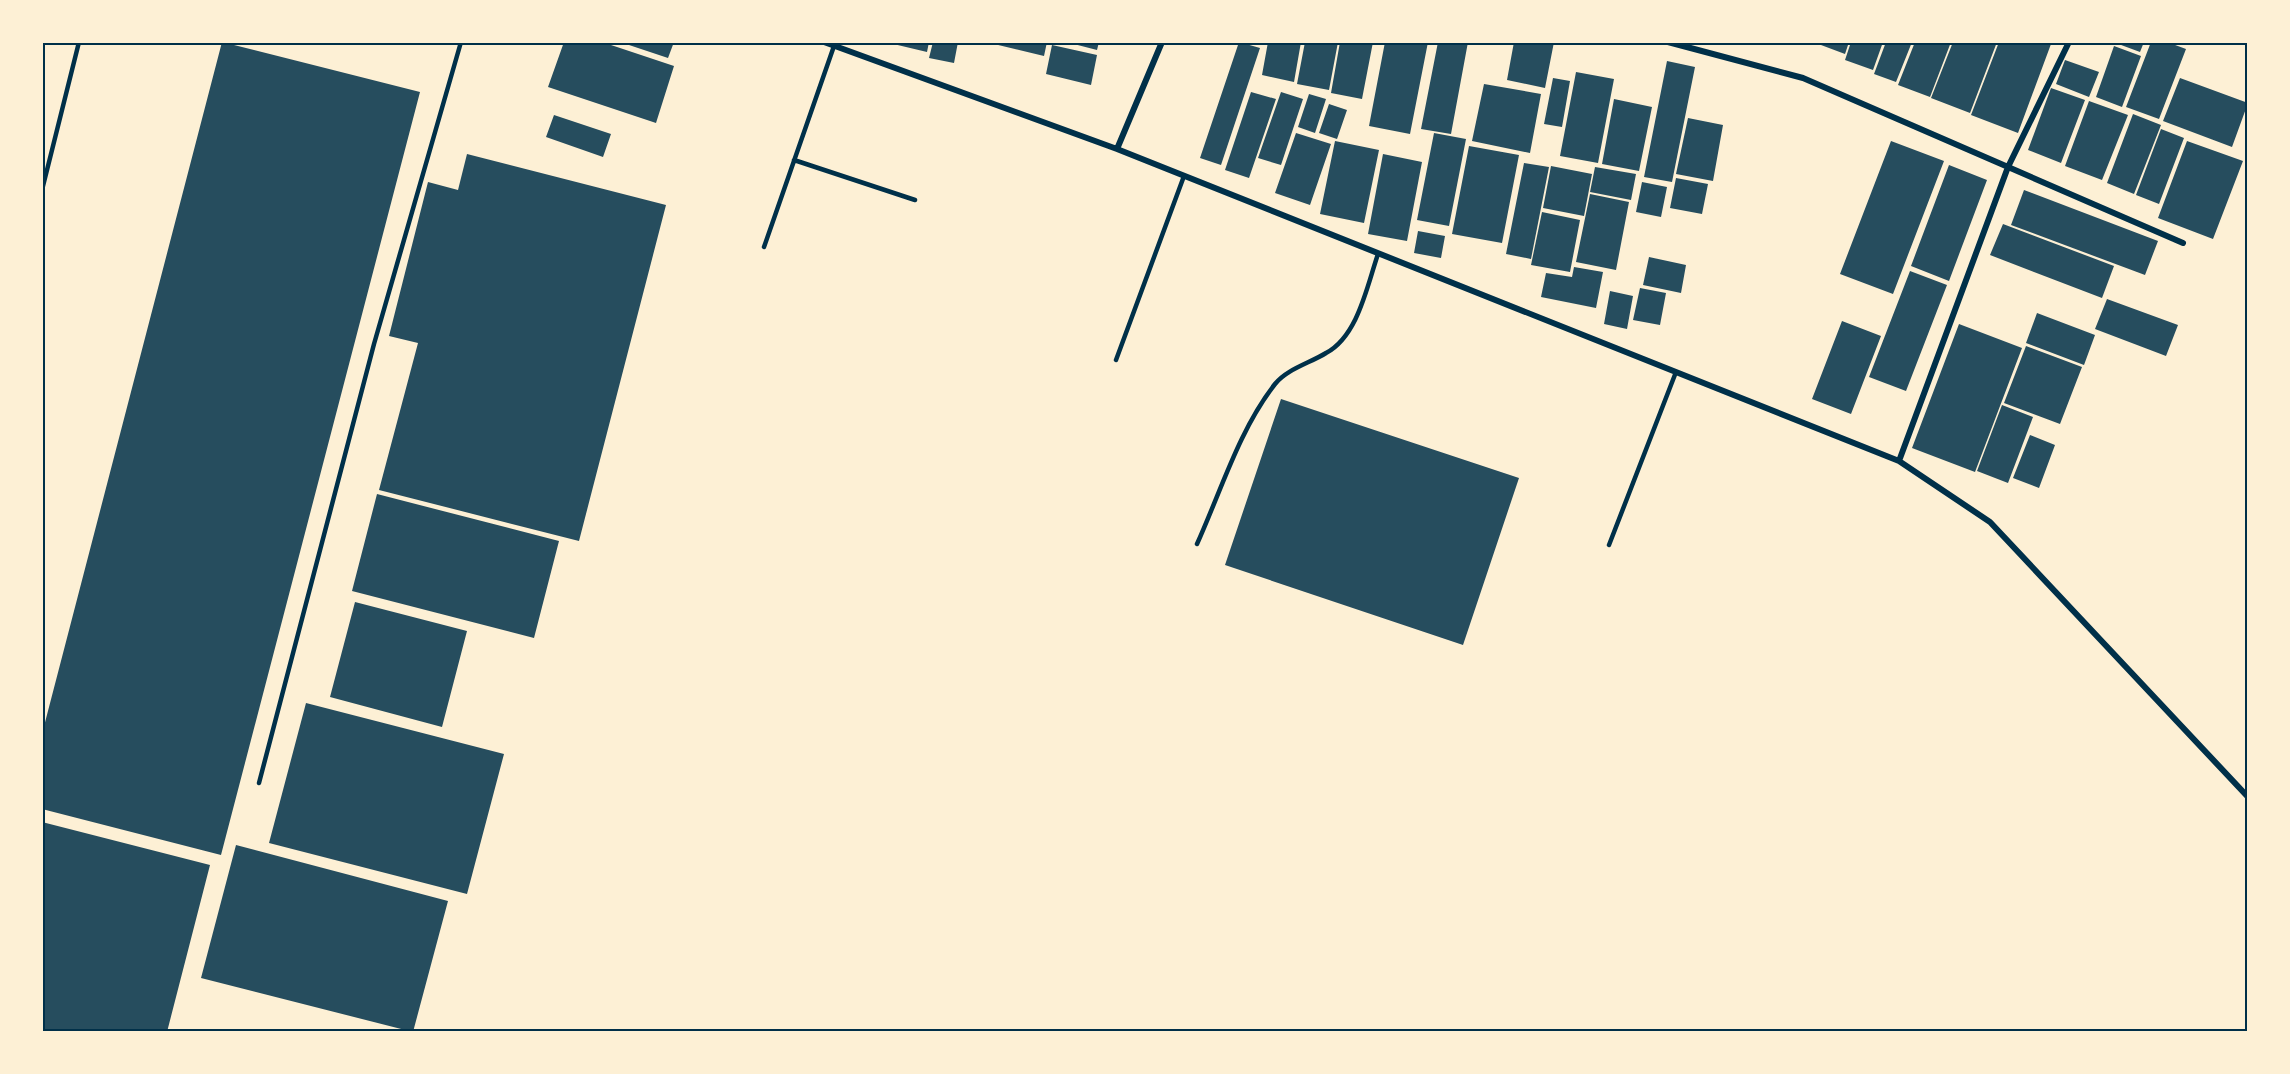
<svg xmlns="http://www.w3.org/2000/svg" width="2290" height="1074" viewBox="0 0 2290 1074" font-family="Literata,serif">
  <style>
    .building { fill: #264d5e }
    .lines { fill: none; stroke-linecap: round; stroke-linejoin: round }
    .service { stroke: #003049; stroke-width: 4.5 }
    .minor { stroke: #003049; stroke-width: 6 }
    .neatline { fill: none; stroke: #003049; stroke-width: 2 }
  </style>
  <rect width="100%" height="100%" fill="#fdf0d5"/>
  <path class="building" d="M222,42l198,50 -199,763 -179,-46v-75z
    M564,42h38l72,24 -18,57 -108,-36z
    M620,42h54l-6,16z
    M885,42h44l-2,10z
    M933,42h25l-4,21 -25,-5z
    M995,42h52l-3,14 -50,-12z
    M1066,42h33l-2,8z
    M1239,42l21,6 -39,117 -21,-7z
    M1268,42h33l-7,40 -32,-7z
    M1305,42h33l-9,48 -32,-6z
    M1340,42h33l-11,57 -31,-6z
    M1385,42h43l-18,92 -41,-8z
    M1438,42h30l-17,92 -30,-5z
    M1514,42h40l-9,46 -38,-8z
    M1813,42h36l-4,12z
    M1851,42h32l-10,28 -28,-10z
    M1886,42h26l-16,40 -22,-8z
    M1915,42h36l-21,55 -32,-12z
    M1953,42h44l-27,71 -39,-15z
    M1999,42l52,2 -33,89 -47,-18z
    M2113,42h31l-4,10z
    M2151,42h16l19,7 -27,70 -33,-12z
    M1052,45l45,10 -6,30 -45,-11z
    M2114,46l27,10 -19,51 -26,-10z
    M2065,60l34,12 -10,25 -33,-13z
    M1667,61l28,6 -23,115 -28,-5z
    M1576,72l38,7 -16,84 -38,-7z
    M1553,78l17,3 -8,46 -18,-3z
    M2180,78l68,25 -16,44 -69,-26z
    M1484,84l57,10 -11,59 -58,-12z
    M2051,88l34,12 -24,63 -33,-13z
    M1251,92l25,7 -27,79 -24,-8z
    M1281,92l22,7 -22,66 -23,-7z
    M1309,94l17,5 -11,34 -17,-6z
    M1614,99l38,8 -13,64 -37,-7z
    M2089,101l39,14 -26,65 -37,-14z
    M1329,104l18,6 -10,29 -18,-6z
    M2133,114l28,11 -27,69 -27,-11z
    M554,115l57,19 -8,23 -57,-20z
    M1688,118l35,7 -10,56 -37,-7z
    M2161,129l23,9 -25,66 -23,-9z
    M1296,133l35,11 -21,61 -35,-12z
    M1434,133l32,6 -17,87 -32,-6z
    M1335,141l44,9 -15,73 -44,-9z
    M1891,141l53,20 -51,133 -53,-20z
    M2187,141l56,20 -30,78 -55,-21z
    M1469,146l50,9 -17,88 -50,-9z
    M467,154l199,51 -87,336 -200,-51 39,-147 -29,-7 39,-154 30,8z
    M1383,154l39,8 -15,79 -39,-7z
    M1524,163l25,4 -18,92 -25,-5z
    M1949,165l38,15 -38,101 -38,-15z
    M1551,166l41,8 -8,42 -41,-8z
    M1595,167l41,7 -5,26 -41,-8z
    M1676,178l32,6 -6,30 -32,-6z
    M1642,182l25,5 -6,30 -25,-5z
    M2024,190l134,51 -13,34 -134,-50z
    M1590,194l39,8 -13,68 -40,-8z
    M1542,212l38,8 -10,52 -39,-7z
    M2003,224l111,42 -12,32 -112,-43z
    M1418,231l27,5 -4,22 -27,-5z
    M1649,257l37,8 -5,28 -38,-8z
    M1574,267l29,5 -7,36 -55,-11 5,-24 26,4z
    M1910,271l37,14 -41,106 -37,-14z
    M1640,288l26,5 -6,32 -27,-5z
    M1610,291l23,5 -6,33 -23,-5z
    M2107,299l71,26 -12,31 -71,-27z
    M2037,313l58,22 -11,30 -58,-22z
    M1842,321l39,15 -30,78 -39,-15z
    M1959,324l63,24 -47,124 -63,-24z
    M2026,346l56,21 -22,57 -56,-21z
    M1281,399l238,79 -56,167 -238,-80z
    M2002,405l31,12 -25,66 -31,-12z
    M2030,435l25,10 -16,43 -26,-10z
    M377,494l182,47 -25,97 -182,-47z
    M355,602l112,29 -25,96 -112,-30z
    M306,703l198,51 -37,140 -198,-51z
    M42,822l168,43 -43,167h-125z
    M236,845l212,56 -35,131 -212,-54z"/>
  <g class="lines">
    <path class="service" d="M794,160l121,40
      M42,190l37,-148
      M764,247l70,-201
      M1116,360l68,-184
      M1197,544c24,-53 42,-114 78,-160 12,-15 35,-21 51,-31 32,-17 41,-67 52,-99
      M1609,545l67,-173
      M259,783l115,-439 87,-302"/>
    <path class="minor" d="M824,42l293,107 782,312 91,61 258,275
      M1668,42l135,36 380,165
      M1117,149l45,-107
      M1899,461l109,-294 61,-125"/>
  </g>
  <rect width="2290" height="1074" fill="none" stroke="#fdf0d5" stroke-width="87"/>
  <rect x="44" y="44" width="2202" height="986" class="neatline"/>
</svg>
